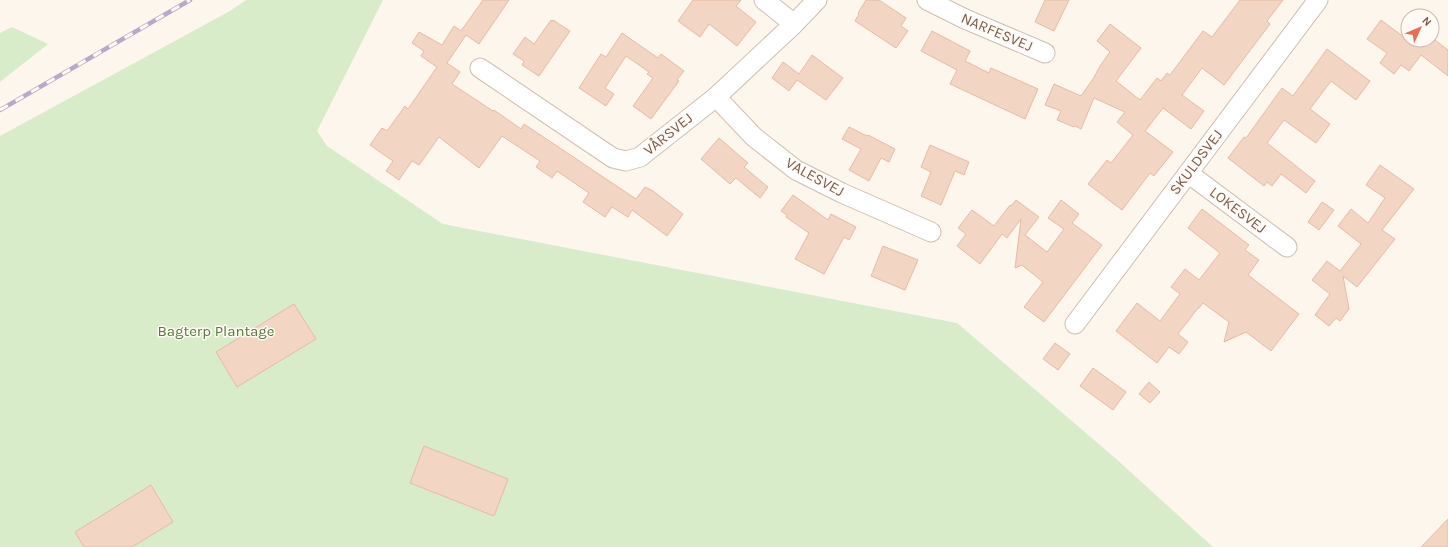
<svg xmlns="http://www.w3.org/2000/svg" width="1448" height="547" viewBox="0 0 1448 547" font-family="Karla,sans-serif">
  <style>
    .green { fill: #d8ecc9 }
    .building { fill: #f3d5c3; stroke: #e6bba3 }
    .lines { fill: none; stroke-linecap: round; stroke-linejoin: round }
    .minor-casing { stroke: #d1beb0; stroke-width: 21 }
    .minor { stroke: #fff; stroke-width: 19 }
    .rail-casing { stroke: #b9a8c9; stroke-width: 4.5 }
    .rail { stroke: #fffaf3; stroke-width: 3; stroke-dasharray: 9; stroke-linecap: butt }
    .labels { text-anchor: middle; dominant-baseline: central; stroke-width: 3; stroke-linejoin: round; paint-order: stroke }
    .street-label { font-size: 15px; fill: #7a5c4d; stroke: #fffaf3 }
    .park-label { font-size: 15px; fill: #537a41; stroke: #fffaf3 }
  </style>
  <rect width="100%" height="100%" fill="#fdf6ec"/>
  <path class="green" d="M246,0h137l-66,131 10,15 116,78 514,99 157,134 99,90h-1213v-411l230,-125z
    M12,27l36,17 -48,38v-49z"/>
  <path class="building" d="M483,0h26l-30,44 -13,-9 -19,28 13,9 -8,12 41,27 1,-1 27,19 3,-5 112,75 9,-12 8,4 30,23 -16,22 -35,-26 -4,7 -16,-10 -7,10 -22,-15 6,-9 -32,-22 -5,7 -16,-11 4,-6 -38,-25 -23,32 -40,-31 -20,28 -7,-4 -13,19 -13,-9 7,-10 -23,-16 12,-17 5,3 18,-25 3,3 29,-42 -16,-11 3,-5 -12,-8 7,-11 23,13 12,-19 7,5z
    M693,0h48l-5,6 20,16 -19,24 -28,-22 -9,13 -22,-16z
    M866,0h13l27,18 -5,8 7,5 -12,17 -41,-27 4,-7 -1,-1z
    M1045,0h24l-15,31 -19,-9z
    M1240,0h43l-16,21 3,3 -46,61 -22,-17 -20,27 22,16 -13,18 -28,-21 -18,23 28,21 -19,24 -4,-3 -28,37 -34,-26 19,-24 4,3 22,-28 -16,-13 8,-10 -31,-14 -13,31 -6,-3 -1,1 -17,-7 4,-9 -16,-6 9,-21 27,12 12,-17 7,-13 10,-14 -13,-11 13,-17 31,24 -25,33 24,19 17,-22 4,3 6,-8 3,2 33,-44 9,6z
    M551,20l1,1 1,-1 17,11 -31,45 -17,-11 2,-4 -11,-7 12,-17 9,7z
    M1381,20l35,26 5,-6h14l13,10v26l-27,-21 -12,16 -8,-6 -7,9 -14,-11 7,-10 -20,-14z
    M932,31l38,20 -5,10 24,12 2,-5 47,21 -13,30 -75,-35 7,-14 -36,-19z
    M622,33l36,25 3,-4 23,17 -7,9 2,1 -28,38 -18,-13 20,-28 -6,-4 2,-2 -23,-16 -21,32 9,6 -8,12 -27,-18 22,-34 5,3z
    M1327,49l43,32 -14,19 -25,-19 -21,28 20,15 -14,19 -32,-23 -17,23 48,38 -9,12 -25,-19 -9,12 -5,-4 -3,4 -36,-28 16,-21 2,1 36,-50 11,8z
    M812,55l31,23 -17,22 -29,-20 -8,11 -17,-13 11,-16 16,12z
    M849,127l18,9 1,-1 27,14 -6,13 -8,-4 -12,23 -20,-11 12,-21 -19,-10z
    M719,138l29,25 -4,4 24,20 -8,11 -24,-20 -6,6 -29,-25z
    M930,145l39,17 -5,13 -9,-4 -14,34 -20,-9 10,-24 -10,-5z
    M1380,165l34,24 -32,41 13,9 -38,48 -14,-11 6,33 -9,12 -4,-3 -7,8 -14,-11 15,-21 -18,-14 15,-19 13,10 21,-27 -23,-18 13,-17 17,14 17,-25 -19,-13z
    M793,195l35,25 3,-6 25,13 -7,13 -5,-3 -20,37 -29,-15 14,-26 -23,-16 1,-2 -6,-4z
    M1016,200l23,17 -14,18 22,17 17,-23 -16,-11 13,-18 18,14 -7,9 30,22 -58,77 -20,-15 19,-25 -21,-17 -7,3 6,-49 -14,19 -5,-4 -22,30 -23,-18 9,-12 -8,-6 14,-18 22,16 16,-21 1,1z
    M1322,202l12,8 -15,20 -11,-8z
    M1202,209l47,36 -4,5 14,10 -11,15 51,39 -28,37 -25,-19 -22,10 5,-20 -26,-19 -4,5h-1l-20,26 10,8 -9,12 -10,-7 -12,16 -41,-32 21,-28 23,18 20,-27 -9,-7 14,-18 14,11 21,-27 -32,-25z
    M883,246l35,14 -13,30 -34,-14z
    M294,304l22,35 -79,48 -21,-35z
    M1055,343l15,11 -12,16 -15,-11z
    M1093,368l33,24 -13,18 -33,-24z
    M1149,382l11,10 -10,11 -11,-9z
    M424,446l84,33 -14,37 -84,-33z
    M151,485l22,37 -41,25h-48l-9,-15z
    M1448,519v28h-27z"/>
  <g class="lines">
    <defs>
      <path id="minor" d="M764,0l30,24
        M927,0l38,19 80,34
        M480,68l133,90 13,3 14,-4 76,-60 78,-73 23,-24
        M716,97l38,40 42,33 46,23 89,39
        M1188,173l99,74
        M1075,324l243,-324"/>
    </defs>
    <use href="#minor" class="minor-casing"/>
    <use href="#minor" class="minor"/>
    <defs>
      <path id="rail" d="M0,110l190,-110"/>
    </defs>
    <use href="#rail" class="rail-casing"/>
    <use href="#rail" class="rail"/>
  </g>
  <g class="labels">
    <g class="street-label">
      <text transform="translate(997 32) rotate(23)">NARFESVEJ</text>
      <text transform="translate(668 134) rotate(-39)">VÅRSVEJ</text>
      <text transform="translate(1196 162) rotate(-53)">SKULDSVEJ</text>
      <text transform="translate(815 177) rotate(29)">VALESVEJ</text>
      <text transform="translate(1238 210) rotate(37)">LOKESVEJ</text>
    </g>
    <g class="park-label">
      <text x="216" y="331">Bagterp Plantage</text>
    </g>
  </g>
  <g transform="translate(1420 28) rotate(46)"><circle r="19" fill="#fffaf3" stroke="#cabbb1"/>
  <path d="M0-3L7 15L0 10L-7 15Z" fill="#e76f51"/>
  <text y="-6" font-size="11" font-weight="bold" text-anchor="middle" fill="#7a5c4d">N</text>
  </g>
</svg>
